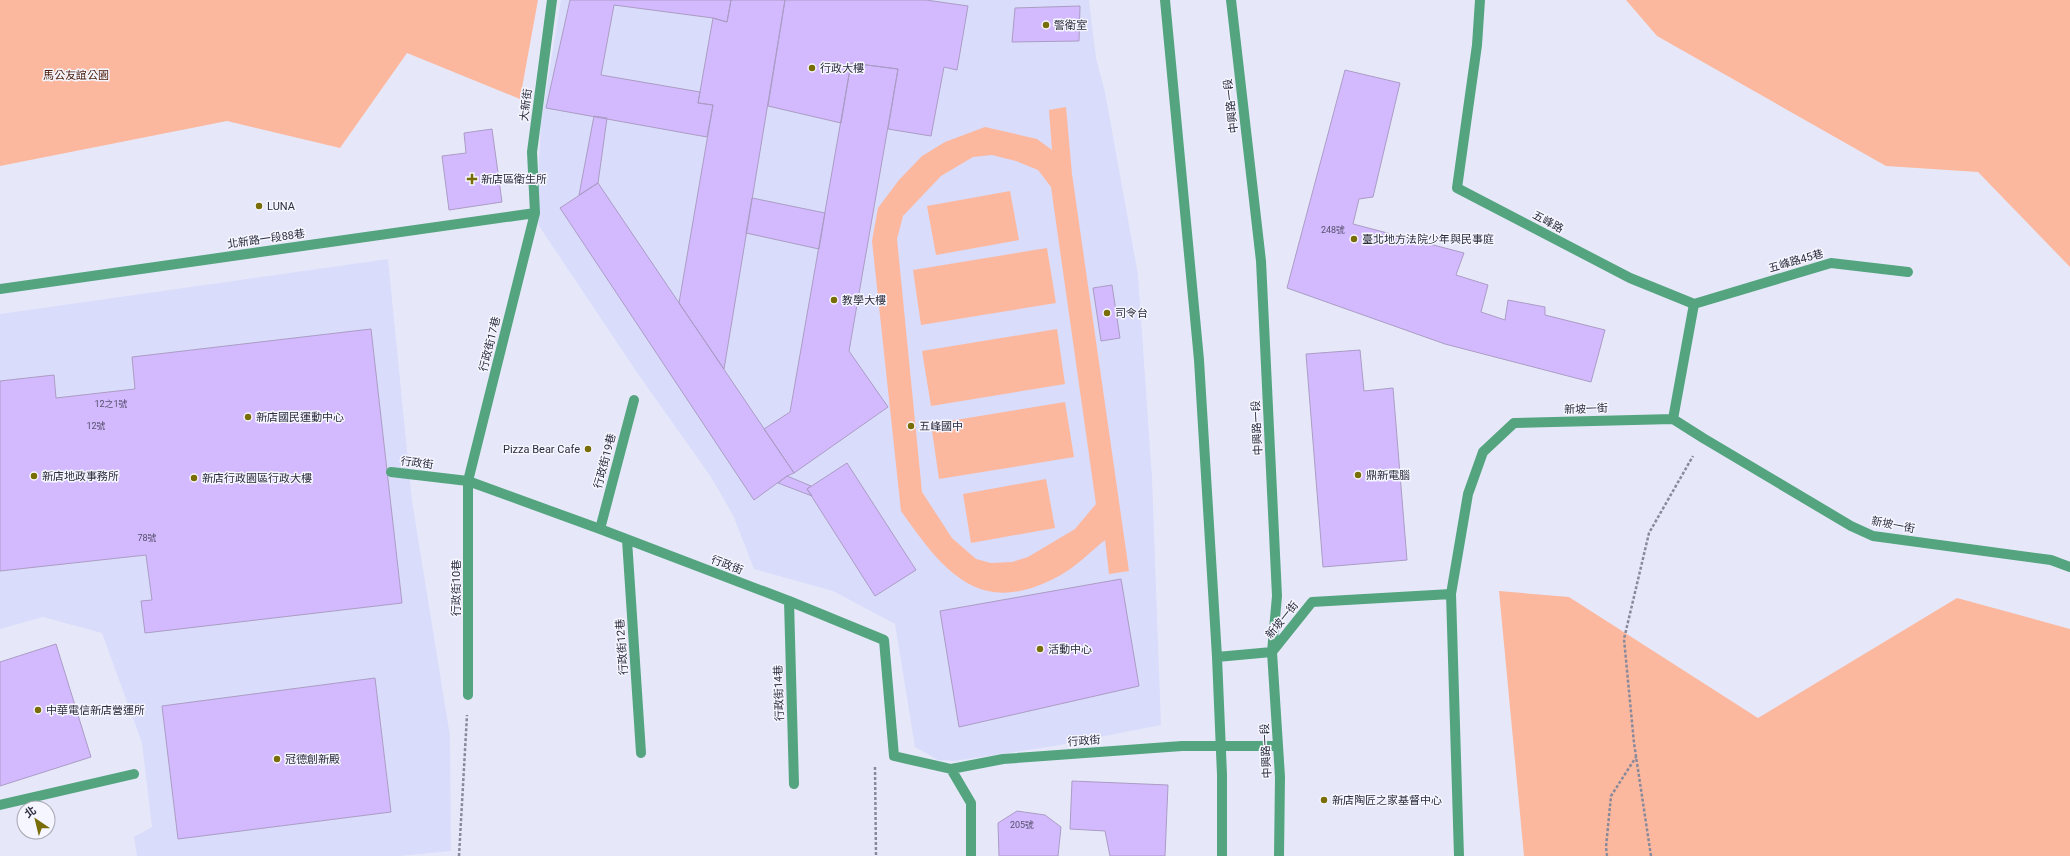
<svg xmlns="http://www.w3.org/2000/svg" width="2070" height="856" viewBox="0 0 2070 856" font-family="Roboto,'Noto Sans TC',sans-serif">
  <style>
    .built { fill: #d9dcfa }
    .green { fill: #fcb89e; fill-rule: evenodd }
    .building { fill: #d3bafe; stroke: #ab9cc5 }
    .lines { fill: none; stroke-linecap: round; stroke-linejoin: round }
    .path { stroke: #888a9b; stroke-width: 2.5; stroke-dasharray: 3 2; stroke-linecap: butt }
    .minor { stroke: #54a57f; stroke-width: 10 }
    .poi-dot { fill: #796d08; stroke: #f5f6ff; stroke-width: 1.5 }
    .labels { text-anchor: middle; dominant-baseline: central; stroke-width: 3; stroke-linejoin: round; paint-order: stroke }
    .number-label { font-size: 9px; fill: #56506d }
    .poi-label { font-size: 11px; fill: #2c2d3d; stroke: #f5f6ff; text-anchor: start }
    .park-label { font-size: 11px; fill: #4a1c09; stroke: #f5f6ff }
    .street-label { font-size: 11px; fill: #2c2d3d; stroke: #f5f6ff }
  </style>
  <rect width="100%" height="100%" fill="#e6e8fa"/>
  <path class="built" d="M561,0h528l7,58 9,34 33,183 14,203 9,247 -107,21 -100,15 -16,-1 -23,-13 -20,-123 -62,-33 -79,-22 -21,-54 -22,-38 -73,-103 -99,-148 -2,-23 4,-81z
    M388,259l24,242 38,235 1,115 -52,5h-262l-3,-19 18,-10 -10,-84 -40,-110 -59,-16 -43,12v-315z"/>
  <path class="green" d="M0,0h538l-18,99 -113,-46 -67,95 -113,-27 -227,45z
    M1626,0h444v267l-92,-95 -92,-6 -229,-130z
    M1066,107l6,67 57,397 -20,3 -4,-34c-15,12 -29,27 -46,36 -79,43 -115,-4 -158,-65l-29,-270 6,-33 21,-28 23,-24 23,-14 40,-15 52,12 15,11 -3,-40zM992,155l24,6 22,9 13,17 45,317 -21,25 -47,28 -16,5 -21,1 -15,-4 -24,-21 -30,-46 -25,-253 6,-23 38,-40 32,-19z
    M1010,191l9,49 -83,15 -9,-49z
    M1047,248l9,55 -135,22 -8,-55z
    M1057,329l8,55 -134,22 -9,-55z
    M1065,402l9,55 -135,22 -8,-55z
    M1046,479l9,49 -84,15 -8,-49z
    M1499,591l70,6 189,121 199,-120 113,31v227h-546z"/>
  <path class="building" d="M570,0h161l-4,22 -14,-4 -99,-13 -13,70 99,17 -2,11 15,2 -6,32 -161,-29z
    M731,0h54l-61,369 -45,-66 34,-198 -15,-2 15,-85 14,4z
    M785,0h141l42,6 -11,64 -13,-3 -13,69 -43,-7 10,-60 -47,-6 -10,60 -73,-17z
    M1080,6l-1,35 -67,1 3,-34z
    M851,63l47,6 -49,282 39,56 -94,66 -30,-44 26,-17z
    M1345,70l55,13 -27,114 -14,2 -6,25 111,29 -8,22 32,10 -7,27 24,8 3,-20 37,7v8l60,15 -14,52 -146,-38 -158,-56z
    M594,116l13,2 -9,65 -19,12z
    M492,129l10,73 -53,8 -7,-54 24,-3 -2,-20z
    M598,183l196,290 -7,3 -33,24 -194,-292z
    M752,198l73,15 -6,36 -73,-16z
    M1112,285l8,53 -19,3 -8,-53z
    M371,329l31,274 -257,30 -4,-32 11,-1 -6,-45 -146,16v-190l54,-6 2,23 79,-9 -3,-32z
    M1360,350l4,41 29,-3 14,172 -84,7 -17,-213z
    M847,463l69,107 -41,26 -68,-107z
    M787,476l24,10 -4,3 5,7 -34,-13z
    M1121,579l18,107 -180,41 -19,-116z
    M56,644l35,113 -91,29v-124z
    M375,678l16,134 -213,27 -16,-133z
    M1072,781l96,4 -3,71h-55l-5,-25 -35,-2z
    M1017,811l28,4 16,12 -3,29h-59l-1,-33z"/>
  <g class="lines">
    <path class="path" d="M875,767l1,89
      M459,856l8,-141
      M1607,856l-1,-9 5,-51 25,-39
      M1651,856l-17,-113 -10,-104 25,-106 44,-77"/>
    <path class="minor" d="M1165,0l34,360 18,297 5,118v81
      M1231,0l30,261 16,335 -5,56 8,125 -1,79
      M1480,0l-3,45 -20,143 173,90 64,26 -21,115
      M0,289l535,-76
      M1694,304l137,-41 77,9
      M391,472l77,9 132,48 189,72 95,39 10,116 57,13 52,-10 179,-13h96
      M600,529l34,-129
      M627,540l14,213
      M1451,594l8,262
      M789,601l5,183
      M1217,657l55,-5 40,-50 139,-8 17,-100 15,-42 31,-29 159,-4 30,19 148,88 22,10 178,24 19,7
      M468,695v-214l67,-268 -3,-61 20,-152
      M951,769l20,34v53
      M0,805l134,-31"/>
  </g>
  <g class="poi-dot">
    <circle cx="1046" cy="25" r="4"/>
    <circle cx="812" cy="68" r="4"/>
    <path d="M470 173h4v4h4v4h-4v4h-4v-4h-4v-4h4z"/>
    <circle cx="259" cy="206" r="4"/>
    <circle cx="1354" cy="239" r="4"/>
    <circle cx="834" cy="300" r="4"/>
    <circle cx="1107" cy="313" r="4"/>
    <circle cx="248" cy="417" r="4"/>
    <circle cx="911" cy="426" r="4"/>
    <circle cx="588" cy="449" r="4"/>
    <circle cx="1358" cy="475" r="4"/>
    <circle cx="34" cy="476" r="4"/>
    <circle cx="194" cy="478" r="4"/>
    <circle cx="1040" cy="649" r="4"/>
    <circle cx="38" cy="710" r="4"/>
    <circle cx="277" cy="759" r="4"/>
    <circle cx="1324" cy="800" r="4"/>
  </g>
  <g class="labels">
    <g class="number-label">
      <text x="1333" y="230">248號</text>
      <text x="111" y="404">12之1號</text>
      <text x="96" y="426">12號</text>
      <text x="147" y="538">78號</text>
      <text x="1022" y="825">205號</text>
    </g>
    <g class="poi-label">
      <text x="1054" y="25">警衛室</text>
      <text x="820" y="68">行政大樓</text>
      <text x="481" y="179">新店區衛生所</text>
      <text x="267" y="206">LUNA</text>
      <text x="1362" y="239">臺北地方法院少年與民事庭</text>
      <text x="842" y="300">教學大樓</text>
      <text x="1115" y="313">司令台</text>
      <text x="256" y="417">新店國民運動中心</text>
      <text x="919" y="426">五峰國中</text>
      <text x="580" y="449" text-anchor="end">Pizza Bear Cafe</text>
      <text x="1366" y="475">鼎新電腦</text>
      <text x="42" y="476">新店地政事務所</text>
      <text x="202" y="478">新店行政園區行政大樓</text>
      <text x="1048" y="649">活動中心</text>
      <text x="46" y="710">中華電信新店營運所</text>
      <text x="285" y="759">冠德創新殿</text>
      <text x="1332" y="800">新店陶匠之家基督中心</text>
    </g>
    <g class="park-label">
      <text x="76" y="75">馬公友誼公園</text>
    </g>
    <g class="street-label">
      <text transform="translate(526 105) rotate(-83)">大新街</text>
      <text transform="translate(1231 106) rotate(-97)">中興路一段</text>
      <text transform="translate(1548 222) rotate(28)">五峰路</text>
      <text transform="translate(266 239) rotate(-8)">北新路一段88巷</text>
      <text transform="translate(1796 261) rotate(-16)">五峰路45巷</text>
      <text transform="translate(490 344) rotate(-76)">行政街17巷</text>
      <text transform="translate(1586 409) rotate(-2)">新坡一街</text>
      <text transform="translate(1257 428) rotate(-93)">中興路一段</text>
      <text transform="translate(605 461) rotate(-75)">行政街19巷</text>
      <text transform="translate(417 463) rotate(7)">行政街</text>
      <text transform="translate(1893 525) rotate(11)">新坡一街</text>
      <text transform="translate(727 565) rotate(21)">行政街</text>
      <text transform="translate(456 588) rotate(-90)">行政街10巷</text>
      <text transform="translate(1282 620) rotate(-51)">新坡一街</text>
      <text transform="translate(622 647) rotate(-94)">行政街12巷</text>
      <text transform="translate(779 693) rotate(-92)">行政街14巷</text>
      <text transform="translate(1084 741) rotate(-4)">行政街</text>
      <text transform="translate(1266 751) rotate(-93)">中興路一段</text>
    </g>
  </g>
  <g transform="translate(36 820) rotate(325)"><circle r="19" fill="#f5f6ff" stroke="#a5a6b1"/>
  <path d="M0-3L7 15L0 10L-7 15Z" fill="#796d08"/>
  <text y="-6" font-size="11" font-weight="bold" text-anchor="middle" fill="#2c2d3d">北</text>
  </g>
</svg>
